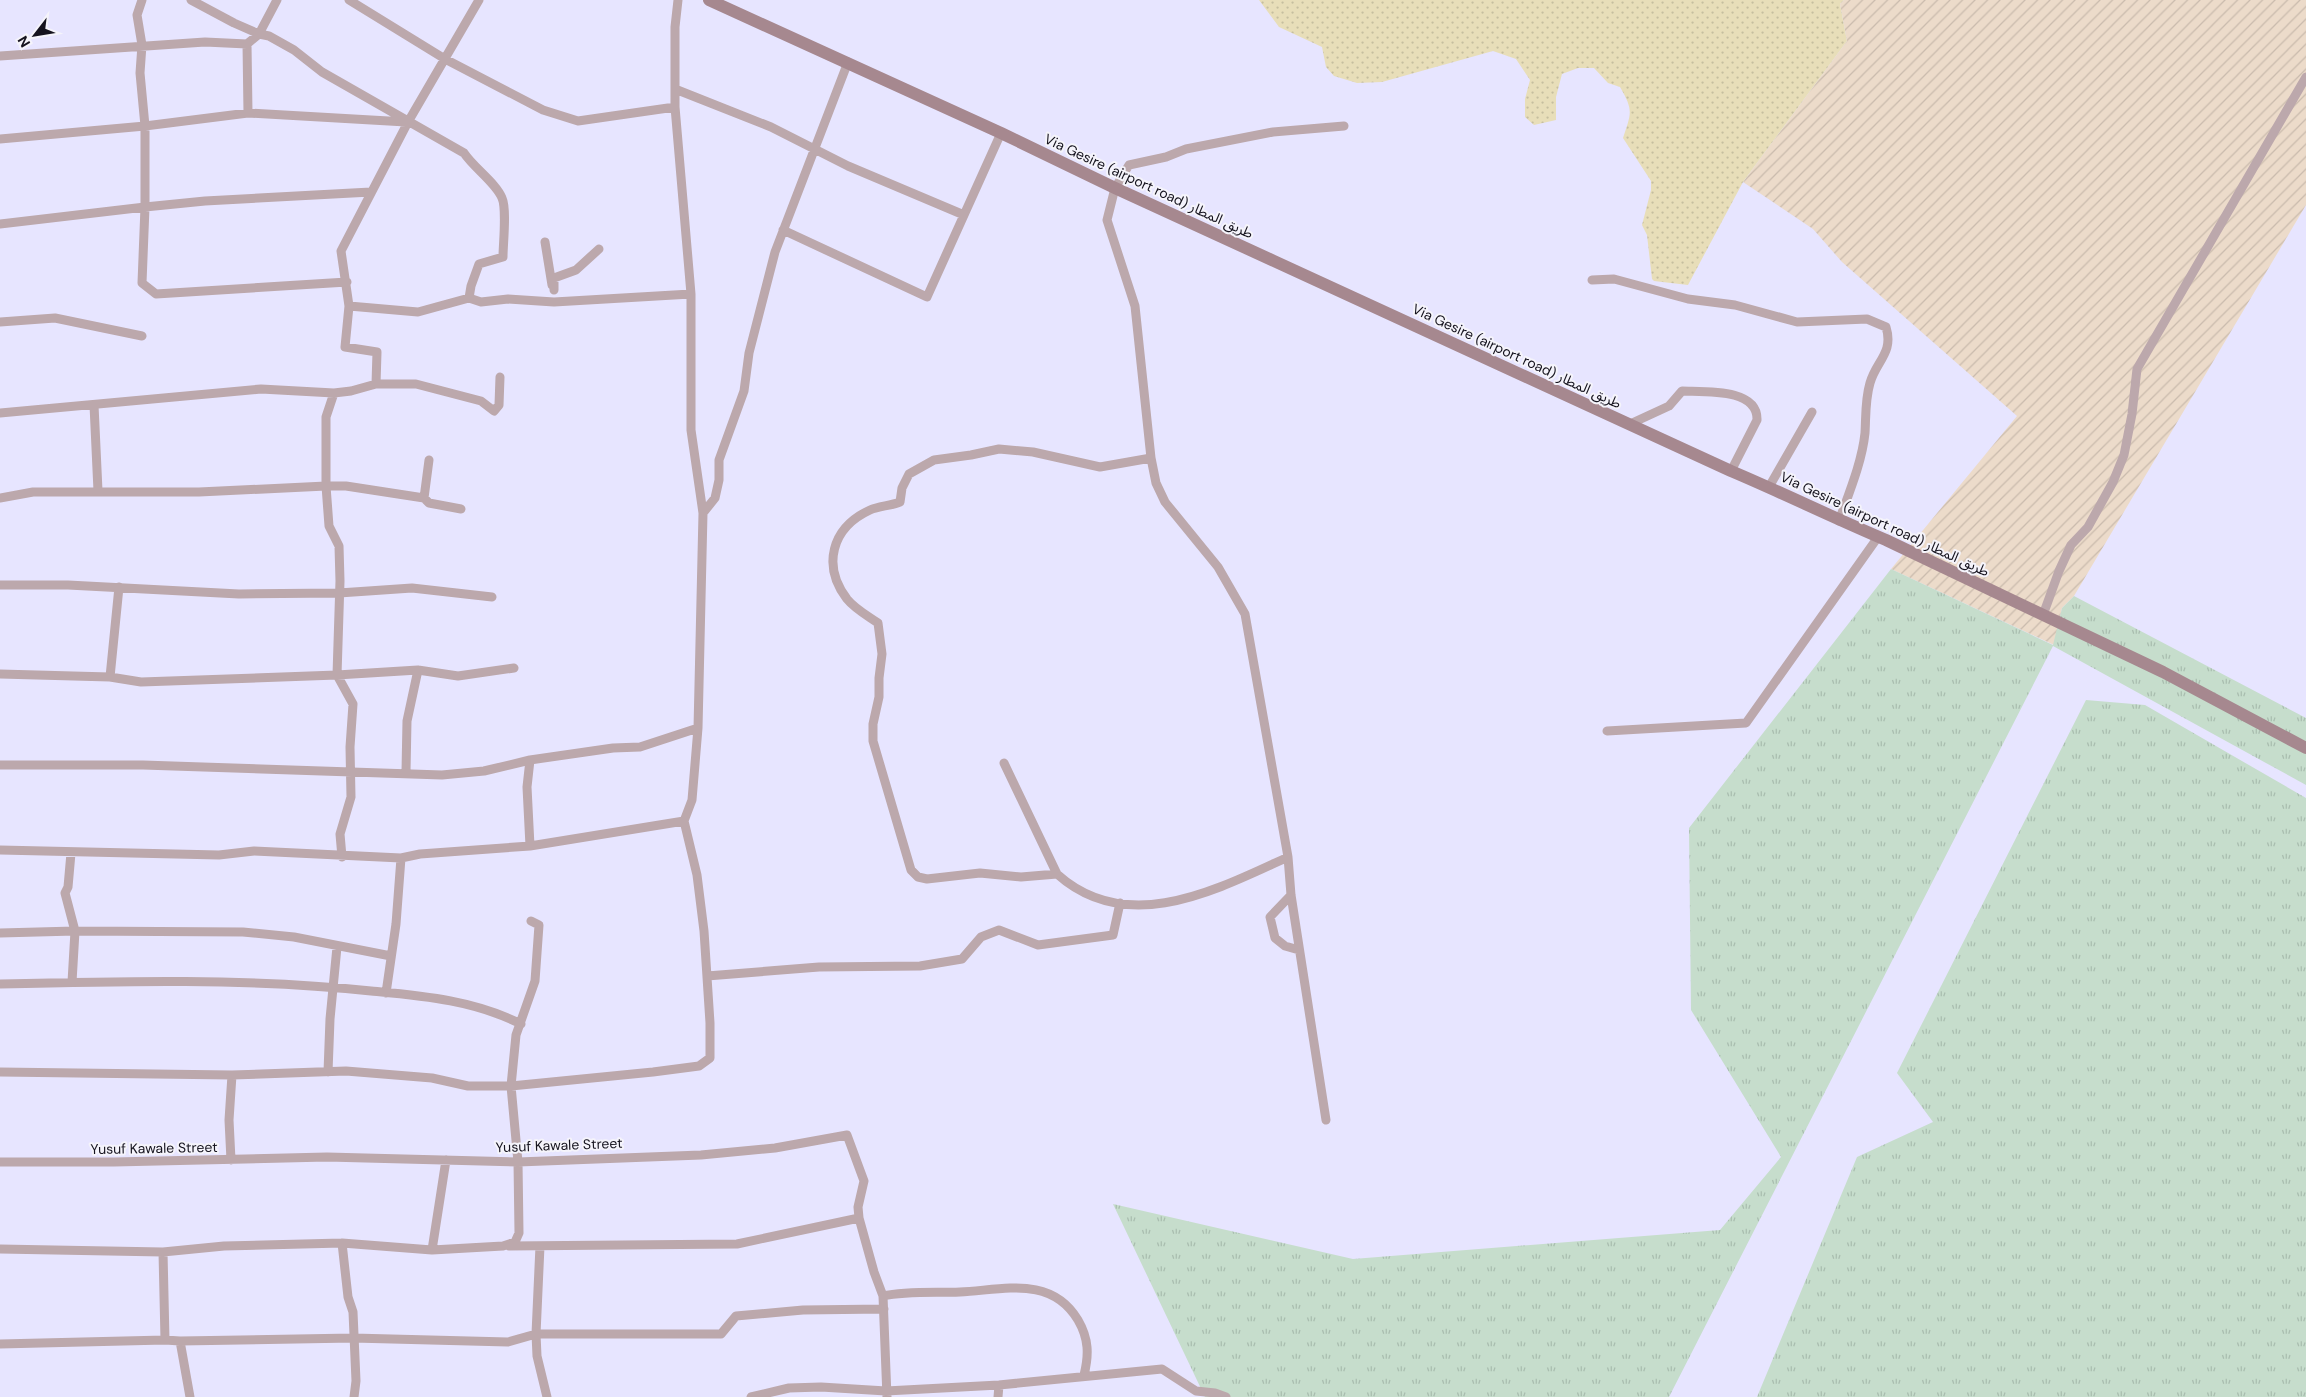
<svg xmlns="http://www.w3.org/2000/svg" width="2306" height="1397" viewBox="0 0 2306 1397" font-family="'DM Sans','Noto Sans Arabic',sans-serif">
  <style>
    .industrial { fill: url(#industrial-furrows) }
    .grass { fill: url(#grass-tufts) }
    .sand { fill: url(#sand-dots) }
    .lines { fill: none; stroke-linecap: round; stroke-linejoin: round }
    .street { stroke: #bca8ac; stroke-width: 9 }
    .secondary { stroke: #a6888f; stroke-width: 12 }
    .labels { text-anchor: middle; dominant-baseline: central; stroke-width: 4; stroke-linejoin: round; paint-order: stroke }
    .street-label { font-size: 14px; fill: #15131e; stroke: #f5f4fb }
  </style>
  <defs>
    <pattern id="industrial-furrows" width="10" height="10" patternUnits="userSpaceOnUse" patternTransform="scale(1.25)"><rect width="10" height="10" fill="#ecdbca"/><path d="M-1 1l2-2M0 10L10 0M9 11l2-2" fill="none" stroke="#cabbad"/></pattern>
    <pattern id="grass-tufts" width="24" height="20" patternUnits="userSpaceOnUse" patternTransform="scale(1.25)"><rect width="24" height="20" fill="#c6ddcc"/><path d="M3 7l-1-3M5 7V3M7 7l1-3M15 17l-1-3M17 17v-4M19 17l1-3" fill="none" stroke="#a9bdaf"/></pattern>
    <pattern id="sand-dots" width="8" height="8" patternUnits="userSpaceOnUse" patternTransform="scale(1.25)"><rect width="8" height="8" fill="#e8deb9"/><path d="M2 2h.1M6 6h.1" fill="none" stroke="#c6be9f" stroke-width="1.8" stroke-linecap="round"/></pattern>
  </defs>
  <rect width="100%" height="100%" fill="#e7e5ff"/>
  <path class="industrial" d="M1844,0h462v205l-232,391 -12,12 -8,37 -163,-76 126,-153 -175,-154 -29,-33 -70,-47 104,-141 -7,-37z"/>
  <path class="grass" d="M1891,569l162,76 9,-37 12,-12 232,122v67l-253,-139 -384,751h-464l-92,-193 240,55 367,-29 61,-73 -90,-147 -2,-182z
    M2086,700l59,5 161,93v599h-549l100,-240 76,-35 -36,-49z"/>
  <path class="sand" d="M1259,0h585l-4,4 7,37 -104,141 -55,103 -34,-4 -2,-2 -5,-44 -5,-10 9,-35v-9l-28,-43c8,-25 11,-27 -3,-51l-12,-4 -14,-15h-16l-16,6 -6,23v23l-22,5 -9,-8v-18l5,-19 -14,-21 -23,-8 -111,31 -25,1 -23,-7 -8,-9 -4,-20 -43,-20z"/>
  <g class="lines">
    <path class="street" d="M191,0l43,23 25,11 10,2 25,14 28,22 142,81c10,15 32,30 38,45 5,11 1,46 1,59l-24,7 -8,22 -2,12
      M349,0l96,59 98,51 35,11 97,-14
      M247,44l1,69
      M0,56l205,-14 42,2 12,-10 18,-34
      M675,89l96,38 77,39 116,49
      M0,139l145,-13 103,-13 158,9
      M0,224l145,-17v-81l-5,-53 2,-28 -5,-30 5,-15
      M783,230l144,67 74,-164
      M545,242l7,43
      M1592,280l22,-1 74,20 47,6 62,17 70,-3 19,8c8,26 -10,34 -16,56 -5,17 -4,33 -5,50 -3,29 -16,60 -26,88
      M347,282l-191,12 -14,-11 3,-76 60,-6 166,-9
      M554,290v-12l22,-8 23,-21
      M349,306l69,6 51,-14 12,4 27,-3 46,3 137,-8
      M0,322l55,-4 87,18
      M376,384l1,-32 -32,-5 4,-41 -8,-55 67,-129 71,-122
      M334,393l-8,24v69l3,40 10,20 1,35 -3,94 16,29 -3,43 1,50 -11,37 2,23
      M94,405l4,86
      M0,413l261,-24 73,4 17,-2 25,-7h40l65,17 13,10 5,-6 1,-28
      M1630,424l39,-18 13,-15c23,1 76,-3 75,29l-26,51
      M1769,487l43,-75
      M0,498l33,-6h166l127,-6h20l78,12 5,5 32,6
      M424,498l5,-38
      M703,513l12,-15 4,-18v-20l25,-69 5,-38 26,-101 73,-190
      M0,585h68l171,9 100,-1 73,-5 80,9
      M2043,615l16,-44 12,-26 17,-18 25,-45 11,-27 8,-41 5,-45 169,-292
      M0,674l110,3 31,5 196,-7 81,-5 40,6 56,-8
      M110,677l9,-90
      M1607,731l139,-8 132,-186
      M1004,763l53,111c70,63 159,16 231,-17
      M0,765h143l299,10 42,-4 46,-11 83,-12 27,-1 58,-19
      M406,772l1,-51 11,-51
      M530,846l-3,-59 3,-27
      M0,850l219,5 35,-4 147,7 19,-4 110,-8 154,-25
      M71,853l-3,34 -3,6 10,38 -3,51
      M1057,874l-36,3 -41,-4 -53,6 -9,-2 -7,-7 -38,-129v-17l6,-27v-19l3,-24 -4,-31c-10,-7 -23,-14 -31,-24 -25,-33 -16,-71 23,-89 9,-4 20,-4 30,-8l2,-14 7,-14 25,-14 37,-5 28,-6 34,3 67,15 51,-9
      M1291,895l-21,22 5,21 10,8 14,4
      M0,933l75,-2 168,1 51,5 97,19
      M707,976l112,-9 101,-1 42,-7 19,-22 18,-7 39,15 75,-10 7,-32
      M0,984c123,-3 248,-6 371,7 52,5 102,9 150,33
      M386,993l10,-69 5,-66
      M0,1072l232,3 114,-4 86,7 36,8h43l142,-14 46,-6 11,-8v-35l-6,-92 -7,-56 -13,-54 8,-21 6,-72 5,-215 -12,-83v-136l-16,-187v-80l3,-27
      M328,1072l2,-53 7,-72
      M1326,1120l-35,-225 -3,-38 -43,-243 -27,-47 -53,-65 -9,-19 -5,-25 -16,-152 -28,-86 8,-32 14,-23 37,-8 20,-8 87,-17 71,-6
      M231,1160l-2,-40 3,-45
      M0,1162h114l213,-5 191,5 183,-7 74,-7 72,-13 17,46 -6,26 1,11 15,54 9,24 4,101
      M342,1243l6,54 5,15 3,69 -2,16
      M509,1246l228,-2 122,-26
      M540,1246l-4,88h185l15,-18 67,-6 81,-1
      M0,1249l163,3 61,-6 118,-3 90,7 71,-4 12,-4 4,-9 -1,-71 -7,-76 5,-51 19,-54 4,-56 -8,-4
      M432,1250l14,-90
      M163,1252l2,88
      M883,1296c24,-5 52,-3 77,-4 43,-2 91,-17 118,28 11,19 11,35 6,55
      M180,1341l10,56
      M0,1344l165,-4 15,1 173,-3 155,4 28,-8 1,22 10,41
      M751,1397l38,-9 32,-1 65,4 113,-6 163,-16 34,22 19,2 11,4
      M998,1397l1,-12"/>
    <path class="secondary" d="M709,0l292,133 114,55 616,283c52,22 103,47 155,69l277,132 143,76"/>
  </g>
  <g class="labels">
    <g class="street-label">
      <text transform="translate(1149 186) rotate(25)">Via Gesire (airport road) طريق المطار</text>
      <text transform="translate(1517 356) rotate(25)">Via Gesire (airport road) طريق المطار</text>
      <text transform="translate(1885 524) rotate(25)">Via Gesire (airport road) طريق المطار</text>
      <text transform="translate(559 1145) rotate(-2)">Yusuf Kawale Street</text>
      <text transform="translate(154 1148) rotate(-1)">Yusuf Kawale Street</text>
    </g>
  </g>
  <g transform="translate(35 35) rotate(239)" stroke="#f5f4fb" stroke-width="4" paint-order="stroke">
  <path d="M0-4L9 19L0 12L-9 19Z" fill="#15131e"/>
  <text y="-8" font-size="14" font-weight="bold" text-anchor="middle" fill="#15131e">N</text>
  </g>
</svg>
